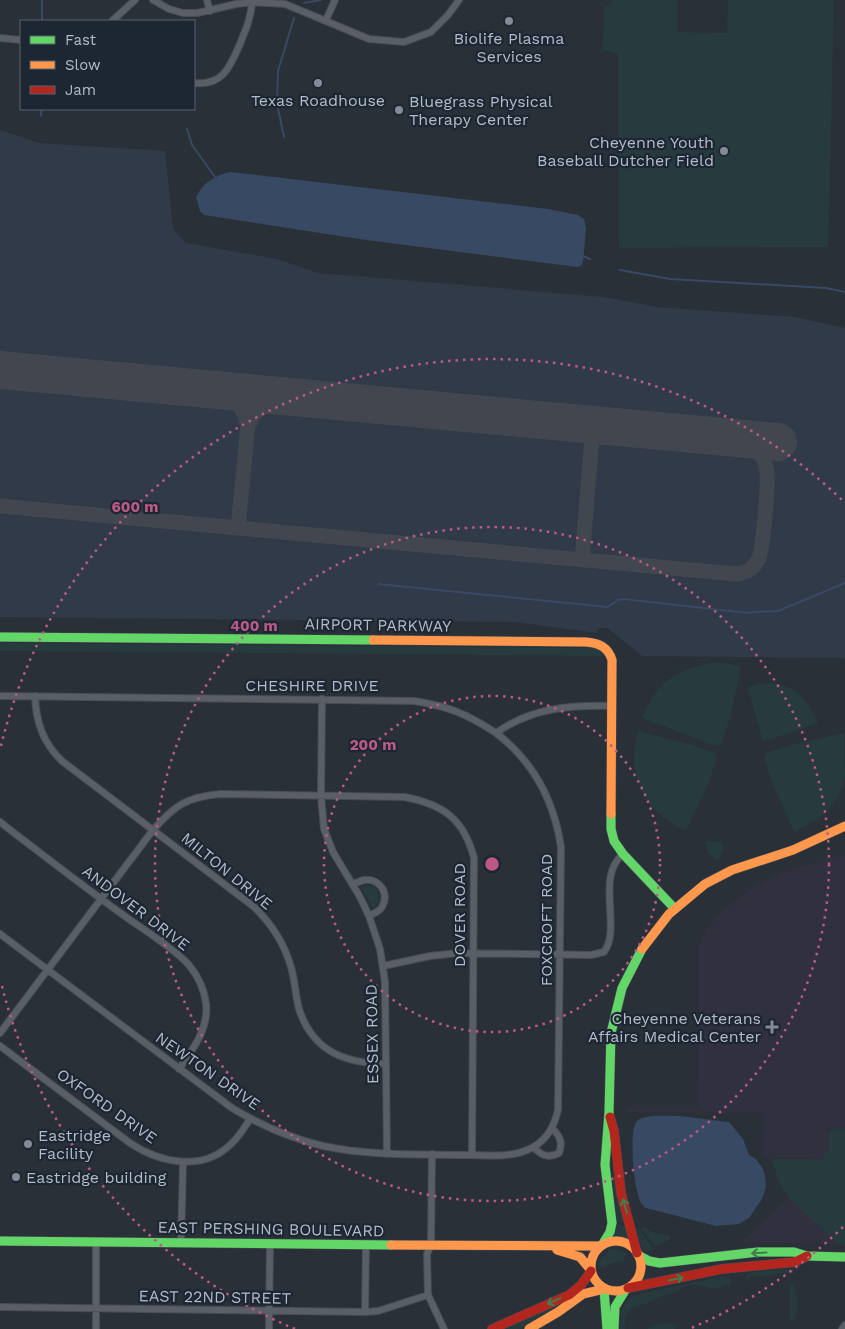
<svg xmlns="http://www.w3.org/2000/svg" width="845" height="1329" viewBox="0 0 845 1329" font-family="'Work Sans',sans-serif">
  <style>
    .medical { fill: #31303e }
    .airport { fill: #313a48 }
    .green { fill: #273a3e }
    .water { fill: #384963 }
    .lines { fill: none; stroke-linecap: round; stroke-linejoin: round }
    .stream { stroke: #384963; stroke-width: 2 }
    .taxiway { stroke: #42464e; stroke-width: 15 }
    .runway { stroke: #42464e; stroke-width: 38 }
    .street-casing { stroke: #484c53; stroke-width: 8 }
    .fast-casing { stroke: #484c53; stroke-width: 10 }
    .slow-casing { stroke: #484c53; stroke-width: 10 }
    .jam-casing { stroke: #484c53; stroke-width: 10 }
    .street { stroke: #5a5e66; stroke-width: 6 }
    .fast { stroke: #63d668; stroke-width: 9 }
    .slow { stroke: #ff974d; stroke-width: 9 }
    .jam { stroke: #b3261e; stroke-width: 9 }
    .oneway { stroke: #407e4e }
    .ring { fill: none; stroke: #bc5a87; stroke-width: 2.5; stroke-dasharray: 2.5 5 }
    .poi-dot { fill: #848b96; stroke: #1d2633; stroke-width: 2 }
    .labels { text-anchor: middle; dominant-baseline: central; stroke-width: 4.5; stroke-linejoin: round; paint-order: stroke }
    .poi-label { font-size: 16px; fill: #b4bcc9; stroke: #1d2633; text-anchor: start }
    .street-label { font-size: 16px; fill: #b4bcc9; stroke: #1d2633 }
    .centre { fill: #bc5a87; stroke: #1d2633; stroke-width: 2.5 }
    .ring-label { font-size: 15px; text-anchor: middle; font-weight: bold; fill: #bc5a87; stroke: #1d2633; stroke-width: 4.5; stroke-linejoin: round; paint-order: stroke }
  </style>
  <rect width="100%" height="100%" fill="#2a3038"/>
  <path class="medical" d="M845,855v389l-104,-2 91,-83 -69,-1 1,-45 -135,-1v-5h69l1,-161 9,-18 15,-18 29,-22 30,-15 43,-14z"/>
  <path class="airport" d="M0,130l39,13 126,8 8,78 13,14 91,16 41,14 286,24 54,10 137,10 50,11v330l-203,-2 -35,-28h-9l-1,5 -82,-11 -515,-5z"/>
  <path class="green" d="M613,0h64v32l50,1 1,-33h106l-6,247 -209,1 -1,-194 -15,-4 1,-42z
    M0,643l594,5 6,2 4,6 -604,-5z
    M710,663h16l15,4 -11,52 -9,25 -5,2 -74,-28c14,-34 32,-48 68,-55z
    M769,683c27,2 39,17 49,40l-52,18 -4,-2 -14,-52 10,-3z
    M638,731l54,14 23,8 2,4 -8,25 -23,49c-43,-21 -60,-53 -48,-100z
    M844,733l1,46 -7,18 -9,12 -12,11 -23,12 -22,-50 -8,-24 2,-5 25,-8z
    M720,841l4,7 -6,13 -10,-8 -3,-11z
    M368,885l9,4 3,11 -8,8 -11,-21z
    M832,1129h13v118h-2c-16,-15 -53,-44 -62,-61 -5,-9 -5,-18 -10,-26l-1,-1h53l1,-6h5v-19z
    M610,1162h1l3,18 10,43 -7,-2z
    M618,1224l8,3 3,13 -15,-4z
    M644,1227l8,5 18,4v3l-15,8 -13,-18z
    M638,1228l15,20 -6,5 -6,-7 -5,-17z
    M610,1249c6,-1 12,0 17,4l-4,9c-8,-1 -13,0 -18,6l-7,-1 3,-8z
    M793,1269l2,5 -15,-1 -12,3h-17l-5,4 1,-5 5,-3z
    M723,1276l7,2 2,5 -17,6 -16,-4h-11l-16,9 -8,1 -18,9 -13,3 -8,9v13h-5c0,-15 1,-26 15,-34z
    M790,1284l4,1 4,21 -4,14h-4z
    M559,1303l1,3 -41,23h-18z
    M659,1323l2,3 2,-3c5,0 11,0 14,4l-3,2h-27z"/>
  <path class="water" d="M230,172l318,37 30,6 6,4 2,9 -3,34 -2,4 -4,1 -218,-28 -155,-24 -4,-4 -4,-14c8,-15 18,-21 34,-25z
    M679,1116l50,6 14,17 6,16 7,4 7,10 2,7 1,11 -4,12 -13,19 -10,6 -23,2 -70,-18c-2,-2 -4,-3 -5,-5 -7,-13 -13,-71 -4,-82 6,-7 33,-5 42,-5z"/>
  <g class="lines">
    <path class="stream" d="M304,3l17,-3
      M42,21v-21
      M41,109v7
      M187,129l5,16 23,32
      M284,137l-7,-33 1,-33 16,-53
      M583,256l7,3
      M620,270l50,9 156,9 19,4
      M379,584l229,23 10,-7 5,-1 125,14 5,-1 25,-1 67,-28"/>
    <path class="taxiway" d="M212,390c19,5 32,14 35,34
      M250,422c8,-17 20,-22 39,-25
      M574,423c10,2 16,4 18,15l-10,122
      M0,506l736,68c9,-1 18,-5 22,-14 5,-9 10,-72 9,-85 0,-6 -2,-13 -5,-18 -9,-13 -22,-17 -37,-20
      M238,528l13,-135"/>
    <path class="runway" d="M0,370l778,72"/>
    <defs>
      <path id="street" d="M153,0l16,9 14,4h14l39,-9 16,-2 33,2 84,35 35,3 27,-10 17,-17 11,-15
        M207,0l3,11
        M326,20l9,-20
        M112,21l23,-21
        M0,38l21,2
        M194,83c29,3 36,-16 46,-39 6,-15 11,-26 12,-42
        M0,696l414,5c34,5 53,13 82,32 35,-25 73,-28 115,-27
        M35,696c1,26 8,47 27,65l191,145c18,17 30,35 37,58 5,14 5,30 9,45 14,43 46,54 87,55
        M322,699l-1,97 3,33 9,23 27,45 9,19
        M0,822c39,30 79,61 119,90 20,15 54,35 70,53 9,11 15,24 17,38 3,26 -13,46 -27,66
        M353,884c3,-1 7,-3 11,-4 15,-2 26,13 18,27 -3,5 -8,6 -13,9l11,33 5,33 2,172
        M0,934l232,174c28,17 58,30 91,38 47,10 96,8 144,9 18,0 42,3 60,-5 18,-7 27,-22 31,-40l3,-263c-7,-47 -27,-85 -65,-114
        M383,966l47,-10 29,-3 132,2 13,-3c18,-24 -9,-75 19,-98
        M0,1033l153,-203c22,-25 34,-33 67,-36l184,3c39,7 60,22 70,61l-2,297
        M0,1046l130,97c30,20 73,29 101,1 8,-7 13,-16 19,-25
        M533,1147c8,8 15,12 26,6 4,-10 1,-17 -7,-25
        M432,1154l-1,91 -4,9 1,41 16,34
        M181,1243l2,-80
        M0,1307l365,5 13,-1 50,-16
        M365,1312l1,-67
        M96,1329v-87
        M269,1329l1,-85
        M842,1329l3,-4"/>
      <path id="fast" d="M0,637l373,3
        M611,814v15l3,12 9,13 52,55
        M0,1241l391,4
        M602,1245l8,-13 2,-9 -7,-58 4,-53 2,-79 11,-45 20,-39
        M638,1255l11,6 11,2 98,-11h36l13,4 38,1
        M604,1289l3,40
        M614,1329l1,-22 11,-18"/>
      <path id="slow" d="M373,640l213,2c13,1 22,5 26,18l-1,154
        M642,949l27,-35 36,-30 27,-14 61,-20 52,-24
        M591 1266a25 25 0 1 1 50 0a25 25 0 1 1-50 0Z
        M391,1245l210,1
        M557,1250l23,7 10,12
        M529,1329l29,-17 25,-18 21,-5"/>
      <path id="jam" d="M610,1117l4,14 7,62 16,60
        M628,1288l94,-19 73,-7 12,-6
        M492,1329l77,-34 12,-10 10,-14"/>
    </defs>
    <use href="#street" class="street-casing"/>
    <use href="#fast" class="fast-casing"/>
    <use href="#slow" class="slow-casing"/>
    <use href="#jam" class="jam-casing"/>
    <use href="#street" class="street"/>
    <use href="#fast" class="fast"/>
    <use href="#slow" class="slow"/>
    <use href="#jam" class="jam"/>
  </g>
  <defs><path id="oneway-shaft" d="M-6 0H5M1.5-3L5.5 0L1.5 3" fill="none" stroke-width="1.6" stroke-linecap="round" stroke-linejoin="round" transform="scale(1.25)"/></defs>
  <g class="oneway">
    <use href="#oneway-shaft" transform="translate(625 1206) rotate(-105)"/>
    <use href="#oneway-shaft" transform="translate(759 1253) rotate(177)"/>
    <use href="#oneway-shaft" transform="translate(676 1279) rotate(-12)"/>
    <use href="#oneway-shaft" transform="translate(554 1301) rotate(156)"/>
  </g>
  <g class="ring">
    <circle cx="492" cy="864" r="168"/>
    <circle cx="492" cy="864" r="337"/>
    <path d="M843 1227A505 505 0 0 1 689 1329M295 1329A505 505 0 0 1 1 982M1 746A505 505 0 0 1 843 501"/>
  </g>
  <g class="poi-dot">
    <circle cx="509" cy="21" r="5"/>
    <circle cx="318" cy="83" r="5"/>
    <circle cx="399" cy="110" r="5"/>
    <circle cx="724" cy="151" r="5"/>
    <path d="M769.5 1019.5h5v5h5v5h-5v5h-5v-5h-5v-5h5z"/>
    <circle cx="28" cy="1144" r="5"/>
    <circle cx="16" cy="1177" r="5"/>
  </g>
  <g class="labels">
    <g class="poi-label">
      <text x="509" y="38" text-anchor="middle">Biolife Plasma<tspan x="509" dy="18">Services</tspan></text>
      <text x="318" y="100" text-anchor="middle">Texas Roadhouse</text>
      <text x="409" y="101">Bluegrass Physical<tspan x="409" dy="18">Therapy Center</tspan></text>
      <text x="714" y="142" text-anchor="end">Cheyenne Youth<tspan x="714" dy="18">Baseball Dutcher Field</tspan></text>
      <text x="761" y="1018" text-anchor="end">Cheyenne Veterans<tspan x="761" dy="18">Affairs Medical Center</tspan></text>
      <text x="38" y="1135">Eastridge<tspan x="38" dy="18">Facility</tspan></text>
      <text x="26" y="1177">Eastridge building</text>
    </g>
    <g class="street-label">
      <text transform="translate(378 625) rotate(1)">AIRPORT PARKWAY</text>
      <text x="312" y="685">CHESHIRE DRIVE</text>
      <text transform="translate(227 871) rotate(39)">MILTON DRIVE</text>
      <text transform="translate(136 908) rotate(37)">ANDOVER DRIVE</text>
      <text transform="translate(459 915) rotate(-90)">DOVER ROAD</text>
      <text transform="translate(546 920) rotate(-90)">FOXCROFT ROAD</text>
      <text transform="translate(372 1034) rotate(-91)">ESSEX ROAD</text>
      <text transform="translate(208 1071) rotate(35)">NEWTON DRIVE</text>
      <text transform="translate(107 1106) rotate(35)">OXFORD DRIVE</text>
      <text transform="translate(271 1229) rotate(1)">EAST PERSHING BOULEVARD</text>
      <text transform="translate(215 1297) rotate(1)">EAST 22ND STREET</text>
    </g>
  </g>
  <circle cx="492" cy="864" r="8" class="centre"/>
  <g class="ring-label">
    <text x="135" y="512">600 m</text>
    <text x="254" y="631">400 m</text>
    <text x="373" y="750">200 m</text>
  </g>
  <rect x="20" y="20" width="175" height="90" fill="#1d2633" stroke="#59626f"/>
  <rect x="30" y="36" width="25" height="8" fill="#63d668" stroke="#59626f"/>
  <text x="65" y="45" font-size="15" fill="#b4bcc9">Fast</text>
  <rect x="30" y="61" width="25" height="8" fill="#ff974d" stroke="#59626f"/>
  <text x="65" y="70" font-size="15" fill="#b4bcc9">Slow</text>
  <rect x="30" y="86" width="25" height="8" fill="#b3261e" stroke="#59626f"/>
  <text x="65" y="95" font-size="15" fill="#b4bcc9">Jam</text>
</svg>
